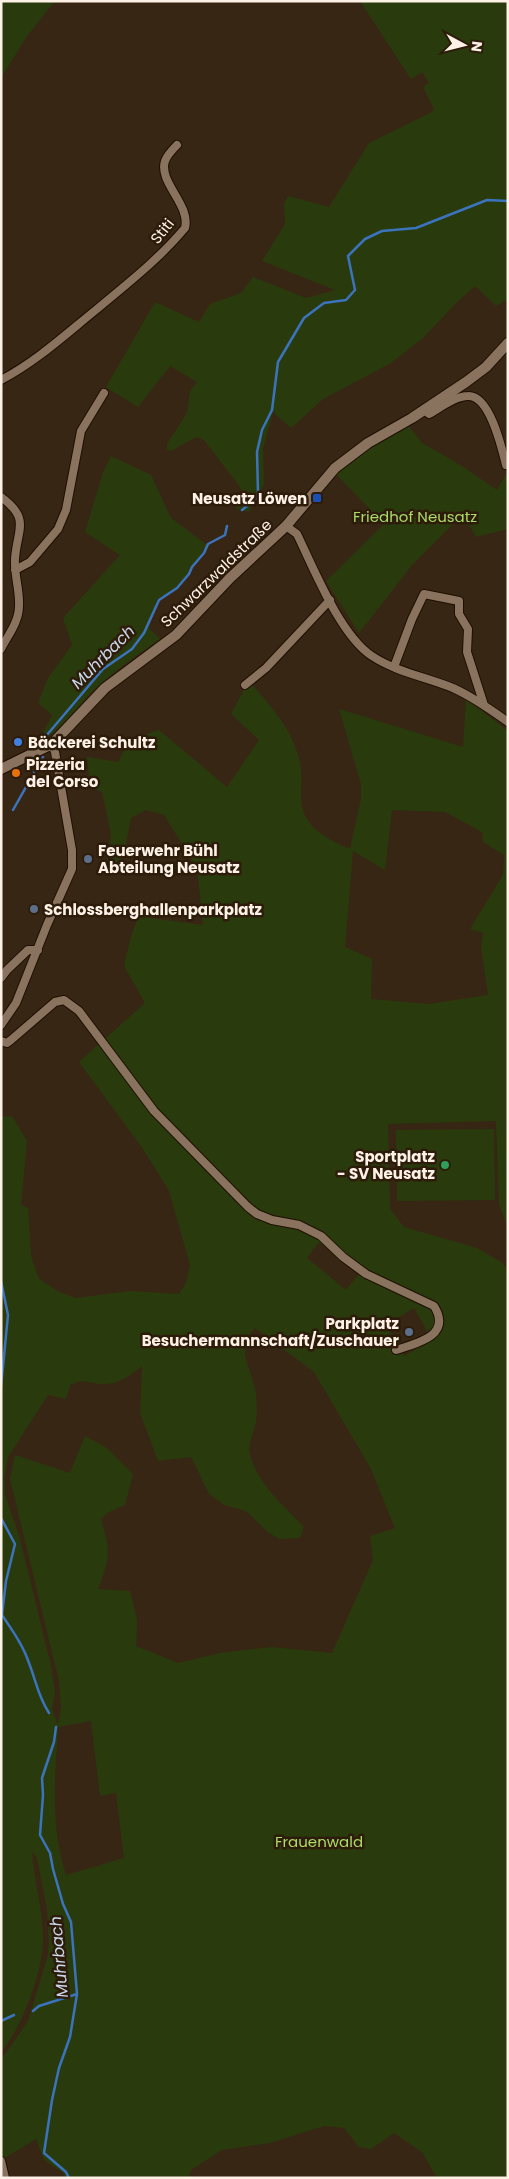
<svg xmlns="http://www.w3.org/2000/svg" width="509" height="2179" viewBox="0 0 509 2179" font-family="Poppins,sans-serif">
  <style>
    .green { fill: #293b0d; fill-rule: evenodd }
    .lines { fill: none; stroke-linecap: round; stroke-linejoin: round }
    .stream { stroke: #3c73bd; stroke-width: 2.5 }
    .street-casing { stroke: #1f0e01; stroke-width: 10 }
    .secondary-casing { stroke: #1f0e01; stroke-width: 12 }
    .street { stroke: #89735f; stroke-width: 8 }
    .secondary { stroke: #89735f; stroke-width: 10 }
    .transit-dot { fill: #1a4fb4; stroke: #2e1c0b; stroke-width: 2 }
    .shop-dot { fill: #3f7fe0; stroke: #2e1c0b; stroke-width: 2 }
    .food-dot { fill: #e8710a; stroke: #2e1c0b; stroke-width: 2 }
    .service-dot { fill: #5c6f8a; stroke: #2e1c0b; stroke-width: 2 }
    .leisure-dot { fill: #2e9e5b; stroke: #2e1c0b; stroke-width: 2 }
    .labels { text-anchor: middle; dominant-baseline: central; stroke-width: 5; stroke-linejoin: round; paint-order: stroke }
    .street-label { font-size: 15px; fill: #fef2e7; stroke: #2e1c0b }
    .poi-label { font-size: 15px; font-weight: bold; fill: #fef2e7; stroke: #2e1c0b; text-anchor: start }
    .park-label { font-size: 15px; fill: #a9dd65; stroke: #2e1c0b }
    .water-label { font-size: 16px; font-style: italic; fill: #cbd9ee; stroke: #2e1c0b }
  </style>
  <rect width="100%" height="100%" fill="#382614"/>
  <path class="green" d="M1,1h54l-28,35 -26,42z
    M360,1h148v298l-12,7 -21,-20 -18,16 -34,36 -32,25 -68,36 -32,29 -18,-16 -10,36 1,36 -15,28 -14,-4 6,-8v-12l-38,-49 -7,-2 -25,14 -4,-1v-6l20,-31 3,-22 7,-9 -27,-16 -32,41 -32,-20 49,-85 44,20 11,-18 31,-11 12,-16 53,21 29,-8 -73,-29 23,-37 -1,-20 4,-8 41,11 40,-64 63,-31 2,-3 -11,-22 6,-4 -7,-11 -11,7z
    M408,425l14,18 40,23 35,24 11,-19v58l-32,8 -13,-23 -51,51 -53,68 -33,-52 58,-57 -49,-51 27,-20z
    M111,456l40,19 20,43 36,27 -28,43 -22,11 -8,29 11,11c-24,17 -48,33 -68,53 -18,18 -32,39 -54,51l14,-28 -14,-12 10,-25 24,-33 -9,-27 57,-63 -35,-23 18,-60z
    M250,682c18,21 39,43 47,70 6,16 4,29 4,45 0,29 25,42 49,52l11,-50v-15l-22,-75 124,38 3,-48 42,32v497l-9,-24 -3,-83 -108,3 2,85 14,18 73,21 26,15 5,8v907h-71l-15,-26 -28,-19 -23,16 -12,-2 -15,-19 -20,-2 -54,17 -48,7 -31,20 -3,8h-123l-2,-5 -19,-13 -8,-21 -33,20 -2,-6v-93l27,-39 20,-66 1,-13 -2,-32 -10,-52 -5,-6c2,28 10,55 11,83 2,32 -21,93 -42,117v-935l11,-1 15,25 -6,64 7,3 3,48 8,23 20,13 17,6 54,-7 49,3 7,-11 4,-18 -21,-74 -26,-42 -64,-87 66,-59 -21,-37 7,-30 11,-29 8,11 53,7 -6,-57 -33,-53 -18,-5 -15,8 -10,51 -15,-1 5,-34 -9,-42 -12,-5 -3,-30 31,5 11,-22 30,-10 68,57 32,-47 -28,-26 15,-28zM392,810l53,2 37,20 1,10 21,13 -1,20 -33,54 13,4 -2,14 7,48 -59,9 -58,-5 1,-40 -27,-12 8,-96 32,19zM319,1242l40,32 -13,16 -39,-32zM414,1308l18,32 -28,16 -18,-31zM255,1328l59,44 56,95 25,61 -25,8 3,24 -41,93 -60,-6 -52,6 -42,10 -42,-17 1,-26 -7,-29 -32,-2c12,-32 13,-36 3,-70l6,-6 18,-8 8,-31 -26,-26 -22,-12 -15,37 -55,-18 -5,24 49,202 2,26 -3,18 -6,-16 3,-17 -4,-26 -32,-131 -14,-39 -1,-17 4,-22 40,-62 18,4 4,-14c15,-8 20,-1 34,-1 14,1 28,-10 38,-18l-2,47 18,48 33,-4 18,37 15,11 22,6 22,21 11,7 21,-1 4,-11c-21,-22 -46,-42 -54,-72 -3,-10 4,-23 6,-33 1,-8 1,-19 0,-27 -3,-26 -23,-44 -1,-67zM91,1721l9,75 16,-3 8,65 -58,17c-16,-49 -11,-98 -8,-148z
    M494,1129l1,71 -98,1 -1,-71z"/>
  <g class="lines">
    <path class="stream" d="M242,510l13,-10 3,-7 -1,-41 5,-22 10,-20 6,-48 26,-44 20,-15 22,-3 9,-10 -7,-34 17,-17 17,-8 34,-3 71,-28 21,1
      M46,736l57,-67 29,-20 12,-16 15,-33 18,-12 12,-14 3,-7 12,-14 4,-9 17,-9 2,-9
      M13,810l30,-53
      M1,1281l7,34 -7,72
      M1,1518l14,26 -9,37 -4,34c10,15 21,30 27,48 7,18 9,33 20,50
      M56,1727l-2,15 -12,36 1,17 -3,40 10,18 3,16 10,35 8,18 6,72 -7,43 -11,31 -7,32 -8,53 22,19 3,6
      M33,2011l6,-5 38,-12
      M1,2021l13,-6"/>
    <defs>
      <path id="street" d="M1,380c36,-19 65,-46 96,-71 31,-26 62,-50 88,-81 6,-23 -27,-46 -20,-67 2,-6 8,-12 12,-16
        M424,410l5,4c11,-6 26,-18 39,-18 22,-1 34,53 38,69
        M1,497c30,22 16,32 14,62 -1,16 5,32 4,47 0,16 -11,29 -18,43
        M286,526l11,8c17,35 43,101 75,122 24,16 54,21 81,32 20,9 37,21 55,34
        M15,570l15,-8 28,-33 8,-19 15,-79 23,-38
        M394,667l18,-48 12,-25 35,7v13l9,15 -1,23 17,53
        M245,685l21,-17 64,-68
        M1,978l6,-8 21,-20h10
        M1,1025l15,-22 31,-78 25,-56v-19l-17,-98 -3,-8
        M1,1041l6,2 4,-3 44,-38 9,-2 15,11 75,100 94,96 9,7 15,6 27,5 22,11 22,21 23,17 68,32c18,29 -15,37 -38,44
        M1,2161l4,17"/>
      <path id="secondary" d="M1,769l51,-25 53,-56 71,-53 54,-57 56,-52 49,-58 33,-25 44,-25 54,-36 20,-15 22,-24"/>
    </defs>
    <use href="#street" class="street-casing"/>
    <use href="#secondary" class="secondary-casing"/>
    <use href="#street" class="street"/>
    <use href="#secondary" class="secondary"/>
  </g>
  <rect class="transit-dot" x="312" y="493" width="10" height="10" rx="2.5"/>
  <circle class="shop-dot" cx="18" cy="742" r="5"/>
  <circle class="food-dot" cx="16" cy="773" r="5"/>
  <g class="service-dot">
    <circle cx="88" cy="859" r="5"/>
    <circle cx="34" cy="909" r="5"/>
    <circle cx="409" cy="1332" r="5"/>
  </g>
  <circle class="leisure-dot" cx="445" cy="1165" r="5"/>
  <g class="labels">
    <g class="street-label">
      <text transform="translate(162 231) rotate(-51)">Stiti</text>
      <text transform="translate(216 573) rotate(-44)">Schwarzwaldstraße</text>
    </g>
    <g class="poi-label">
      <text x="307" y="498" text-anchor="end">Neusatz Löwen</text>
      <text x="28" y="742">Bäckerei Schultz</text>
      <text x="26" y="764">Pizzeria<tspan x="26" dy="17">del Corso</tspan></text>
      <text x="98" y="850">Feuerwehr Bühl<tspan x="98" dy="17">Abteilung Neusatz</tspan></text>
      <text x="44" y="909">Schlossberghallenparkplatz</text>
      <text x="435" y="1156" text-anchor="end">Sportplatz<tspan x="435" dy="17">- SV Neusatz</tspan></text>
      <text x="399" y="1323" text-anchor="end">Parkplatz<tspan x="399" dy="17">Besuchermannschaft/Zuschauer</tspan></text>
    </g>
    <g class="park-label">
      <text x="415" y="516">Friedhof Neusatz</text>
      <text x="319" y="1841">Frauenwald</text>
    </g>
    <g class="water-label">
      <text transform="translate(103 657) rotate(-45)">Muhrbach</text>
      <text transform="translate(59 1957) rotate(-95)">Muhrbach</text>
    </g>
  </g>
  <rect width="509" height="2179" fill="none" stroke="#fef2e7" stroke-width="5"/>
  <g transform="translate(464 45) rotate(97)" stroke="#2e1c0b" stroke-width="4" paint-order="stroke">
  <path d="M0-4L9 19L0 12L-9 19Z" fill="#fef2e7"/>
  <text y="-8" font-size="14" font-weight="bold" text-anchor="middle" fill="#fef2e7">N</text>
  </g>
</svg>
